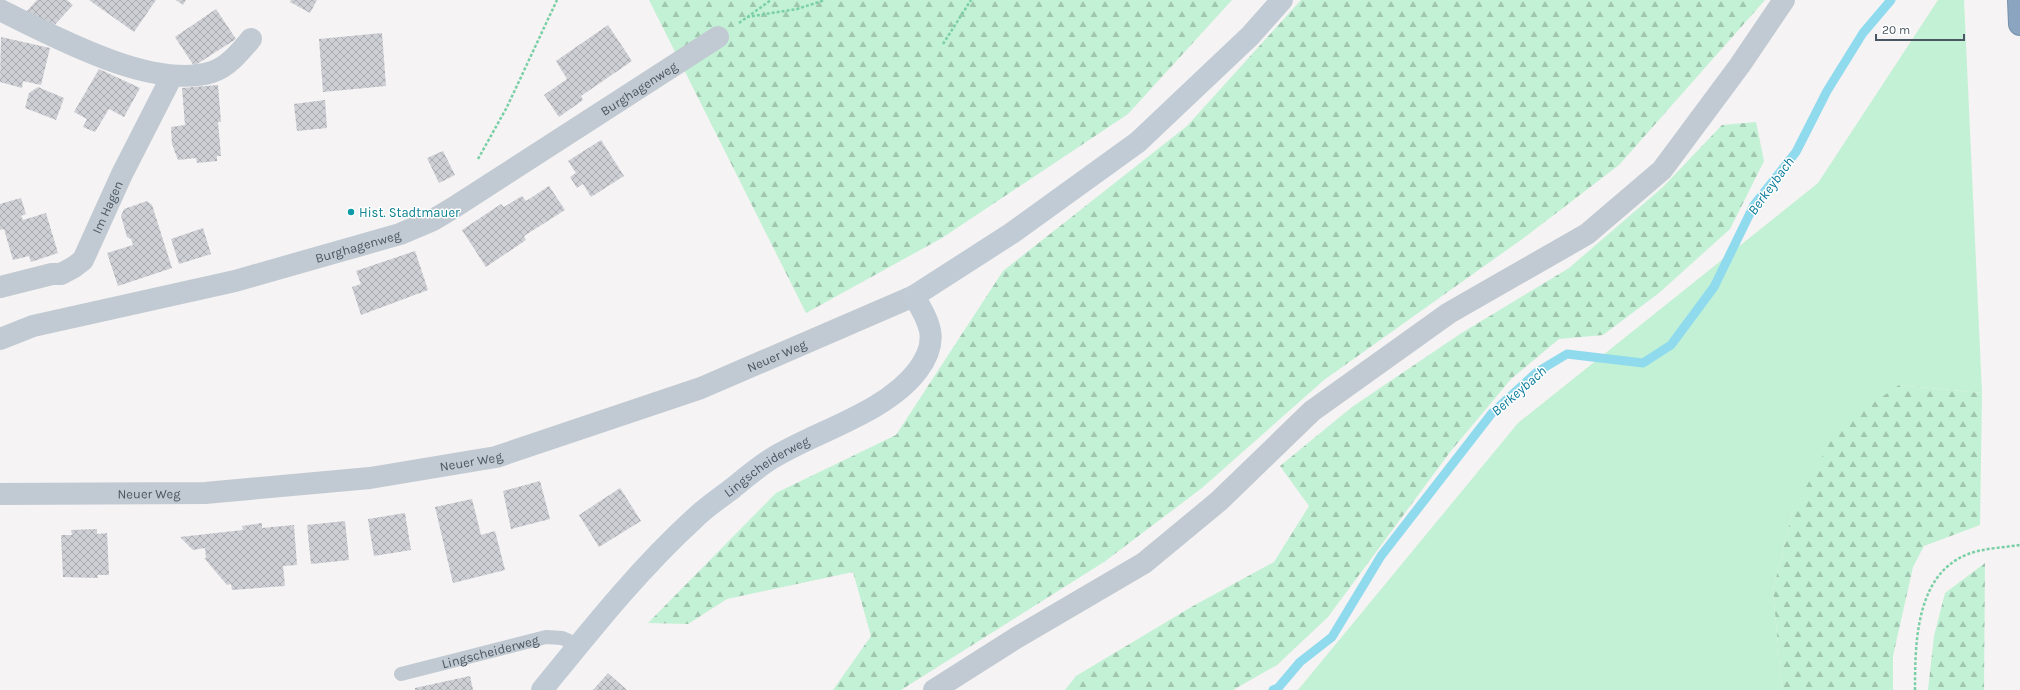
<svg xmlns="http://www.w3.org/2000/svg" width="2020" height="690" viewBox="0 0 2020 690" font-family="Karla,sans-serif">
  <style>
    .green { fill: #c3f1d5 }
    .forest { fill: url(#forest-firs) }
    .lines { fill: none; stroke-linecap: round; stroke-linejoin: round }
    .stream { stroke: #90daee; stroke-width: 9 }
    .building { fill: url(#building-cross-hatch) }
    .highway-casing { stroke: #7690ad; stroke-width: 24 }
    .path { stroke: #7ad0a6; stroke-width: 2.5; stroke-dasharray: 3 2; stroke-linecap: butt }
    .lane { stroke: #c1cad2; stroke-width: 14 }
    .street { stroke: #c1cad2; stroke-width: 22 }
    .secondary { stroke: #c1cbd6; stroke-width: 22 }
    .highway { stroke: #8ba5c1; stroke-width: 22 }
    .culture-dot { fill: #0f9aa8; stroke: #fff; stroke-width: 1.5 }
    .labels { text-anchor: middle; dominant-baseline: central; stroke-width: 3; stroke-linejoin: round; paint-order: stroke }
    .street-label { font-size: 13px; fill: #4a5661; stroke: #fff }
    .culture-label { font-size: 13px; fill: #0d838f; stroke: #fff; text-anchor: start }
    .water-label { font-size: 14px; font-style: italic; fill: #0c7c9b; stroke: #fff }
  </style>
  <defs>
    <pattern id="forest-firs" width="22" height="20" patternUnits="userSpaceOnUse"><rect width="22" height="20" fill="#c3f1d5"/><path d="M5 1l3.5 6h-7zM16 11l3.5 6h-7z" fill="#a0c6b0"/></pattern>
    <pattern id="building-cross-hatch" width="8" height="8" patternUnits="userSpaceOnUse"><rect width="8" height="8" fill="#cdcfd5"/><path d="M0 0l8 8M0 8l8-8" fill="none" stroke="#a8abb0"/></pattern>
  </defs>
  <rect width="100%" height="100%" fill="#f5f3f3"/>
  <path class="green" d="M1938,0h26l18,393 -83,-8 -107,129 -19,76 9,100h-484l220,-267 300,-240z"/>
  <path class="forest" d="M649,0h583l-104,114 -186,124 -136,75z
    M1301,0h464l-146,165 -94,72 -201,143 -122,108 -98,74 -203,128h-68l38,-54 -18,-64 -126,27 -39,25 -40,-1 128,-130 120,-58 107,-164 184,-145z
    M1756,122l8,39 -34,68 -71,64 -56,42 -44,4 -48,40 -61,73 -122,165 -51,48 -44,25h-168l11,-14 117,-70 81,-44 35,-56 -29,-40 72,-59 108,-73 109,-66 94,-81 59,-62z
    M1899,385l83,8 -2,132 -56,21 -11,21 -20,89v34h-111l-9,-100 19,-76 45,-86z
    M1985,563l-1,127h-56l6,-54 11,-43z"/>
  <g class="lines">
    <path class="stream" d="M1273,690l5,-2 22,-26 32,-25 49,-81 111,-143 45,-41 30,-18 76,9 28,-18 43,-58 40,-82 42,-53 31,-61 36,-58 28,-33"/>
  </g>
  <path class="building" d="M37,0h30l6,5 -22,24 -27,-15z
    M89,0h67l-22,32z
    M176,0h10l-3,5z
    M291,0h26l-7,13 -20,-11z
    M216,9l20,30 -42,27 -19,-29z
    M608,25l24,36 -51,35 2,4 -24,17 -15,-22 23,-16 -11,-18z
    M382,33l4,53 -63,6 -4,-53z
    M1,37l49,11 -9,37 -18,-4 -1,7 -22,-6z
    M99,69l41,19 -16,29 -15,-8 -14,23 -12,-5 4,-8 -13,-7z
    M218,85l3,37h-3l3,34h-4v5l-20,2 -1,-5 -18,2 -6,-16 -1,-17 14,-2 -3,-37z
    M38,87l26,11 -8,22 -31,-12 4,-15z
    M325,100l2,28 -30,3 -3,-27z
    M601,140l23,36 -33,21 -8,-13 -6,4 -7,-11 6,-4 -8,-12z
    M443,151l12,24 -16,8 -12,-25z
    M549,186l16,24 -41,26 2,4 -40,27 -24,-37 39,-26 3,3 18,-11 4,5z
    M21,198l5,16 -5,2 2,4 23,-7 12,40 -27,9 -2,-6 -16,4 -9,-31 -4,1v-26z
    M147,201l5,4 20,63 -54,18 -11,-33 26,-8 -2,-6 -4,-2 -6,-21 3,-7z
    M203,228l8,26 -32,10 -8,-25z
    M415,251l13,39 -67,25 -9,-28 9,-3 -5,-13z
    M540,481l10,38 -39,10 -8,-38z
    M620,488l21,33 -42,26 -20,-32z
    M472,499l9,36 14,-4 10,39 -52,13 -18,-76z
    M405,513l6,37 -37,6 -6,-37z
    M345,521l4,39 -38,4 -4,-39z
    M262,523v5l32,-3 3,40 -14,1 2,20 -53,4 -1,-6 -4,1 -23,-27h2l-1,-10 -12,2 -13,-13 63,-7 -1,-4z
    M97,529v5l10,-1 2,42h-12l1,3 -35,-1 -2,-42h11l-1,-5z
    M608,673l19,17h-34z
    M470,676l3,14h-58v-2z"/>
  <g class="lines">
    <defs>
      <path id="highway" d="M2019,0l1,24"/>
    </defs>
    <use href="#highway" class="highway-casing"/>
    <path class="path" d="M747,17l50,-8 28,-9
      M739,23l32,-23
      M943,44l28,-44
      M478,159l29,-52 50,-107
      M1915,690c0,-51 1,-124 63,-139 13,-3 28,-4 42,-6"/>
    <path class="lane" id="s1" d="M401,674l145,-37 16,1 16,7"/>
    <g class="street">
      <path d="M0,10c53,26 153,81 212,62 16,-5 28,-20 39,-33"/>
      <path id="s2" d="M0,287l52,-13h9l13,-7 9,-7 39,-86 50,-98"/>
      <path id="s3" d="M0,339l33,-13 202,-45 165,-47 33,-14 20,-12 265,-171"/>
      <path id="s4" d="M0,494l205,-1 165,-15 126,-21 205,-69 213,-92"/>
      <path d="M934,690l82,-52 128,-75 75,-62 93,-90 137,-98 138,-79 75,-64 78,-105 44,-65"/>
    </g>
    <path class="secondary" id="s5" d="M542,690c48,-59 96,-120 153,-172 11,-11 25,-20 38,-30 12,-10 25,-21 38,-29 45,-28 115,-46 147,-89 22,-30 12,-46 -4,-74l98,-63 126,-91 112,-106 32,-36"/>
    <use href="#highway" class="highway"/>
  </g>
  <circle class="culture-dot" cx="351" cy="212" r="4"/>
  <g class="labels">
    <g class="street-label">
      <text stroke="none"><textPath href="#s3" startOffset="694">Burghagenweg</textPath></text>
      <text stroke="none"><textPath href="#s2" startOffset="147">Im Hagen</textPath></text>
      <text stroke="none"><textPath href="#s3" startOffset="370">Burghagenweg</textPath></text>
      <text stroke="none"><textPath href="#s4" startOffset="797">Neuer Weg</textPath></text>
      <text stroke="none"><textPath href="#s4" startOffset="473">Neuer Weg</textPath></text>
      <text stroke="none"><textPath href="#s5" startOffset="319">Lingscheiderweg</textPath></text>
      <text stroke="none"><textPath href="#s4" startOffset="149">Neuer Weg</textPath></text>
      <text stroke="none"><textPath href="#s1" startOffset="92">Lingscheiderweg</textPath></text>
    </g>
    <g class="culture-label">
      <text x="359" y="212">Hist. Stadtmauer</text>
    </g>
    <g class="water-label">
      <text transform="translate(1771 186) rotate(-54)">Berkeybach</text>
      <text transform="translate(1519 391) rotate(-41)">Berkeybach</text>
    </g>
  </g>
  <path d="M1876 34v6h88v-6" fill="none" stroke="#4a5661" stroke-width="2"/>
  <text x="1882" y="34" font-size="12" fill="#4a5661" stroke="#ffffff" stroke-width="3" paint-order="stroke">20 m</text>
</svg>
